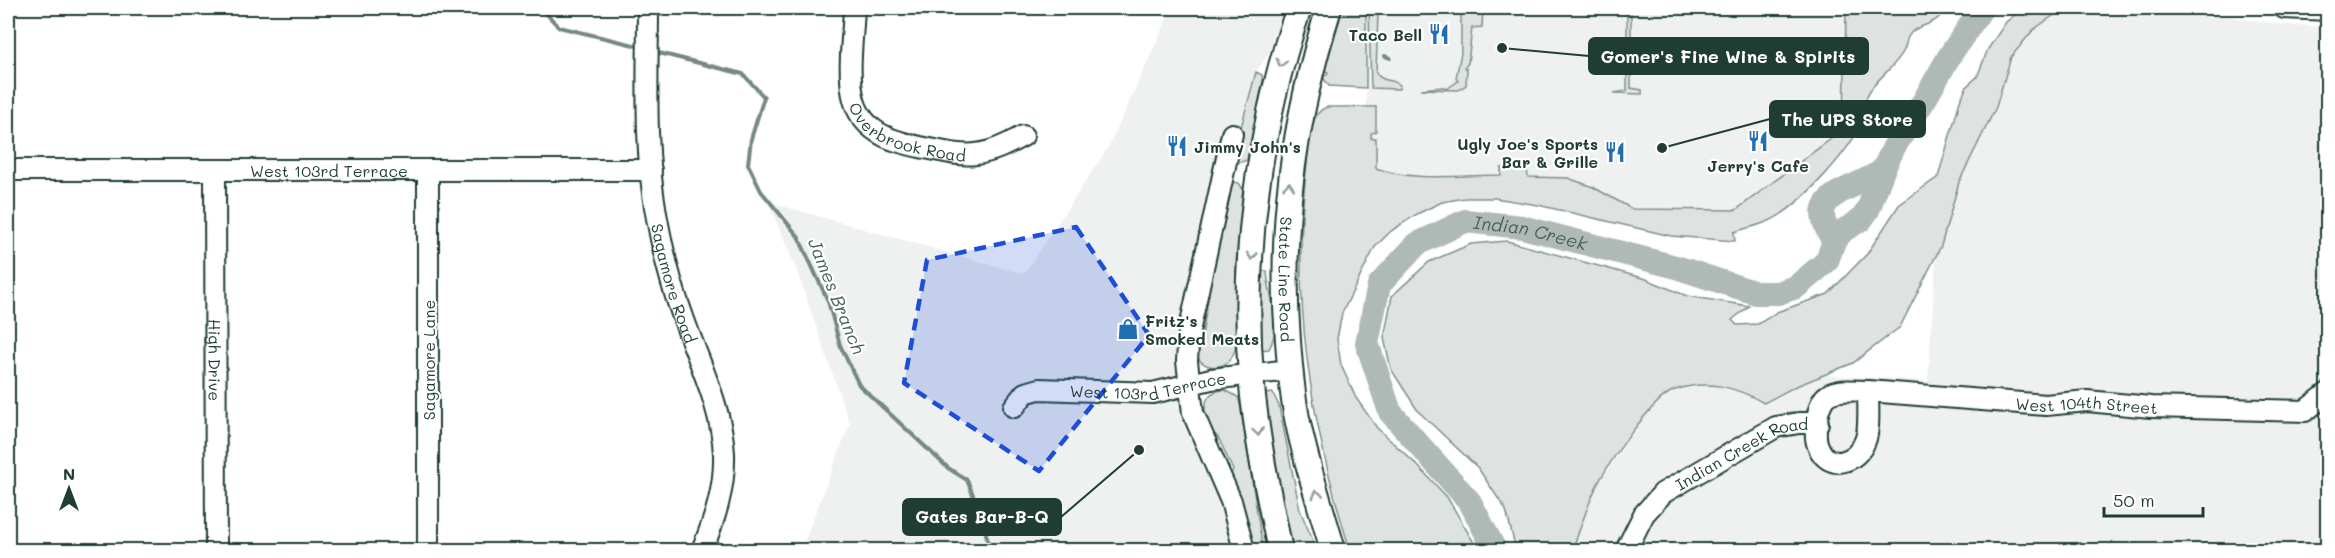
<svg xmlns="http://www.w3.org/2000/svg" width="2335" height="558" viewBox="0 0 2335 558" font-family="Mali,sans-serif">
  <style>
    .built { fill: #eef1f0 }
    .green { fill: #dee3e2; stroke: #7e908b; stroke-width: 1.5 }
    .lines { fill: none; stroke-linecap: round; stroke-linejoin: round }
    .stream { stroke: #758883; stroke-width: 4 }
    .river { stroke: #afbab7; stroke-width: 24 }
    .minor-casing { stroke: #1f3d34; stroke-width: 24 }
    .major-casing { stroke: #1f3d34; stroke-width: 28 }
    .minor { stroke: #fff; stroke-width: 20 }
    .major { stroke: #fff; stroke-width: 24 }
    .oneway { stroke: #8f9e9a }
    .marked { fill: #1d4ed8; fill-opacity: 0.2; stroke: #1d4ed8; stroke-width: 4.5; stroke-dasharray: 12 8; stroke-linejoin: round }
    .labels { text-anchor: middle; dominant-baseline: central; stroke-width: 4.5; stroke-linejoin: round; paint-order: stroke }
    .poi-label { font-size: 16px; font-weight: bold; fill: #1f3d34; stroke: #fff; text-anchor: end }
    .street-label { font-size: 16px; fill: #1f3d34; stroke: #fff }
    .water-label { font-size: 18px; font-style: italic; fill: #4a625b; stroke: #fff }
    .leader { fill: none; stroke: #1f3d34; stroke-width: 2 }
    .callout-dot { fill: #1f3d34; stroke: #fff; stroke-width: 2 }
    .callout { fill: #1f3d34; stroke: #1f3d34; stroke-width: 2 }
    .callout-label { font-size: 18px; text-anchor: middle; font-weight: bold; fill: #fff }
  </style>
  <rect width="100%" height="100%" fill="#fff"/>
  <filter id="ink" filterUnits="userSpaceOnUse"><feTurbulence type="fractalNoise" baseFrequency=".0167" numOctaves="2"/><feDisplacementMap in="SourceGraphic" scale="12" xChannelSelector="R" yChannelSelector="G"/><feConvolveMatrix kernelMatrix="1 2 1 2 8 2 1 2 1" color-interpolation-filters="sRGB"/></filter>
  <g filter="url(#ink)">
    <path class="built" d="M1172,8h112l-15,45 -13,19 -19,70 -15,-1 -45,205 -1,18 4,38 43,102 12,46h-434l49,-126 -54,-156 -28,-66 256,72 85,-128z
      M1367,8h479l-2,121 -108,81 -104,-1 -39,-22 -30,-10 -198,2z
      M2064,8l154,7 65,10 44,2v523h-755l24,-63 46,-70 31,-27 37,-5 31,5 23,13 59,-28 105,6 8,-125 5,-10 18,-64 37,-75 15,-50 22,-27z"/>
    <path class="green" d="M1343,8h23v80l-37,-2 -5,-7v-5l3,1 1,-3 -3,-1 1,-6z
      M1369,8h8l1,5 -2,60c7,10 16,5 24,12l-1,4 -28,-1z
      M1461,8h22l-1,19 -10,1 -4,35 -3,4 2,3 -1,15 -7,5 -38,-1 22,-2 4,2 11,-8 -2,-3 5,-25z
      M1627,8h4v80l11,2v4l-28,-1 13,-2z
      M1846,8h99c-8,21 -30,14 -37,29 -2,4 -2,9 -4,13 -7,16 -31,31 -37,46 -3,7 0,16 -3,22 -12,31 -64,89 -95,103 -11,5 -23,7 -35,11l1,9 -64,-5 -133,-31 -43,-7h-30l-23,4 -25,12 -26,17 -16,16 -33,66 -5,26 4,26 15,33 21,30 41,38 29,31 26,44 2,9h-125c-40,-129 -60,-251 -43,-387 2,-17 1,-50 20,-56h49v25l-5,1v5h5v30c35,14 87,7 125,7v-7h23l3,1 1,8 40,1 25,9 39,22 104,1 108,-81z
      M2023,8h41l-31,22 -22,27 -15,50 -37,75 -18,64 -41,81 -47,36 -59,24 -30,16c-28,-16 -56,-24 -89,-13 -22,7 -71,78 -80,100 -9,19 -15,40 -23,60h-56l-10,-40 -28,-42 -60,-57 -27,-42 -7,-31 8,-42 37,-34 42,-18 36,-3 139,38 41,17 62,10 -17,14 5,5 21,-1 19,-12 51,-18 39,-40 32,-49 39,-28 22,-76 7,-15 10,-9 11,-28 18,-27z
      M1256,72l6,3 1,6 -16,79 -8,3 -3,-2 1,-19z
      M1232,182l7,1 4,6 -7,75v81c-6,37 -50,19 -36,2l9,-53 -3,-4 22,-106z
      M1260,271h7c2,28 16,53 2,78l-9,1z
      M1225,390l13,7 2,7 23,146h-11l-23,-73 4,-7c-5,-10 -9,-21 -14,-31 -3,-5 -7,-6 -9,-10 -8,-17 -8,-39 15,-39z
      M1273,393l6,13 21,104 17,40h-25l-18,-81 -11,-75z"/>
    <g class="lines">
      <path class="stream" d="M541,8l18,19 79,19
        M659,53l84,21 21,23 -13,42 -3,25 13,27 37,45 30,65 12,44 19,40 89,83 19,12 15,37 8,33
        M1385,56l5,2"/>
      <g class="river">
        <path d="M1834,241c-34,-49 19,-49 49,-71"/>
        <path id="s1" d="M1495,550l-25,-48 -80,-90 -23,-69 12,-58 38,-41 48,-23 57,6 154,40 80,26h22l18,-6 31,-26 7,-20 10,-11 17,-10 7,-10 15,-40 11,-23 31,-48 25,-44 32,-47"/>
      </g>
      <defs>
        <g id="minor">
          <path id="s2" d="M648,8c0,67 -4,138 8,205 6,34 14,69 26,101 15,45 40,92 42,140 1,34 -9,65 -22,96"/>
          <path id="s3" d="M854,8c-1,27 -7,66 0,92 10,36 44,43 76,49 15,3 30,7 46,5 17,-2 32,-10 47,-18"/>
          <path d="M2284,8l44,2"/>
          <path d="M1232,134l-43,198 -2,29 6,52 38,88 13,49"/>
          <path id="s4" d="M8,170h643"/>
          <path id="s5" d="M215,170l1,380"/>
          <path d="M428,170v380"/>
          <path id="s6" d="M1868,391c0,13 2,39 -3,50 -8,22 -37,31 -47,5 -5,-11 -1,-45 10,-51 10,-7 29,-4 40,-4l178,14 41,-4 64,6 154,4 23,-18"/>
          <path id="s7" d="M1014,407l11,-14 14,-4 114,4 58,-14 79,-9"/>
          <path id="s8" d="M1626,550l18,-36 19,-21 113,-66 23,-4h19"/>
        </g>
        <g id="major">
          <path id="s9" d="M1329,8c-35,113 -50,214 -41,333 2,27 4,55 10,82 9,43 23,85 35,127"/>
          <path d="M1280,550c-12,-57 -24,-115 -29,-174 -10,-119 9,-256 48,-368"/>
        </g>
      </defs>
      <use href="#minor" class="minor-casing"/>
      <use href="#major" class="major-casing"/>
      <use href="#minor" class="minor"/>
      <use href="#major" class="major"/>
    </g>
    <defs><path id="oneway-chevron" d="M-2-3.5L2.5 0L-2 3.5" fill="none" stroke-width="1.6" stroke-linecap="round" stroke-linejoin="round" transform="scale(1.5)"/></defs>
    <g class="oneway">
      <use href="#oneway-chevron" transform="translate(1281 63) rotate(106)"/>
      <use href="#oneway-chevron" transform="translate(1289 186) rotate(-84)"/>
      <use href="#oneway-chevron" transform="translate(1252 256) rotate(94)"/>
      <use href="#oneway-chevron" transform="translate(1258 432) rotate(82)"/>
      <use href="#oneway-chevron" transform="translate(1317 494) rotate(-106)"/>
    </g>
  </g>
  <path class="marked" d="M1076,227l73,108 -110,136 -135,-88 23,-123z"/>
  <defs>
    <symbol id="restaurant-bare" viewBox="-9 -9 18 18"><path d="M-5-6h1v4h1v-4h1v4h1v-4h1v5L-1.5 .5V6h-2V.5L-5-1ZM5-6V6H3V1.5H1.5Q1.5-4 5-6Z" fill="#1f6fb2" stroke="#fff" stroke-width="2.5" paint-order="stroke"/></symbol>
    <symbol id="shop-bare" viewBox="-9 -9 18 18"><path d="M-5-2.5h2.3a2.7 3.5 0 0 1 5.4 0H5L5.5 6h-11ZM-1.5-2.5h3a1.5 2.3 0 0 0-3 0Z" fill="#1f6fb2" stroke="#fff" stroke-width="2.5" paint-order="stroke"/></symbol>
  </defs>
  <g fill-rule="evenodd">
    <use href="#restaurant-bare" x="1424" y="19" width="30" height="30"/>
    <use href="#restaurant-bare" x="1743" y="126" width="30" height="30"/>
    <use href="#restaurant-bare" x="1162" y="131" width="30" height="30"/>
    <use href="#restaurant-bare" x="1600" y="137" width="30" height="30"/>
    <use href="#shop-bare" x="1113" y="314" width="30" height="30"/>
  </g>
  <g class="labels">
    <g class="poi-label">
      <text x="1422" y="34">Taco Bell</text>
      <text x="1598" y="143">Ugly Joe's Sports<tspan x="1598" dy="18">Bar &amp; Grille</tspan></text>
      <text x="1194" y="146" text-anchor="start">Jimmy John's</text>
      <text x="1758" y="165" text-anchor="middle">Jerry's Cafe</text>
      <text x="1145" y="320" text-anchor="start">Fritz's<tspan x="1145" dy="18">Smoked Meats</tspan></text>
    </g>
    <g class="street-label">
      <text stroke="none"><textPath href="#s3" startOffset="160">Overbrook Road</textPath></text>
      <text stroke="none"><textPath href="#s4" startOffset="321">West 103rd Terrace</textPath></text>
      <text stroke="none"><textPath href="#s9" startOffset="276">State Line Road</textPath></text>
      <text stroke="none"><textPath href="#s2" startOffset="278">Sagamore Road</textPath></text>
      <text stroke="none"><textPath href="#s5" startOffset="190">High Drive</textPath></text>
      <text transform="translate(428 360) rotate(-90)">Sagamore Lane</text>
      <text stroke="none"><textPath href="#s7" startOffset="142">West 103rd Terrace</textPath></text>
      <text stroke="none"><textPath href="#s6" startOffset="428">West 104th Street</textPath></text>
      <text stroke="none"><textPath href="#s8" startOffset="158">Indian Creek Road</textPath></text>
    </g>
    <g class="water-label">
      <text stroke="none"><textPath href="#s1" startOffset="482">Indian Creek</textPath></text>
      <text transform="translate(837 296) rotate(68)">James Branch</text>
    </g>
  </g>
  <path class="leader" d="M1502 48L1589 56M1662 148L1770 119M1139 450L1061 517"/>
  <g class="callout-dot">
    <circle cx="1502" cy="48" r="6"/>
    <circle cx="1662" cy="148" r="6"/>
    <circle cx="1139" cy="450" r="6"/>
  </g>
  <g class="callout">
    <rect x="1589" y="38" width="279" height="36" rx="6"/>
    <rect x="1770" y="101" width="155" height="36" rx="6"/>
    <rect x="903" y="499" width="158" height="36" rx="6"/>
  </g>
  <g class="callout-label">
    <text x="1728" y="63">Gomer's Fine Wine &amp; Spirits</text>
    <text x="1847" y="126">The UPS Store</text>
    <text x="982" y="523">Gates Bar-B-Q</text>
  </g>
  <rect width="2335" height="558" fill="none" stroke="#fff" stroke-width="30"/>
  <rect x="15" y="15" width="2305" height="528" fill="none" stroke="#1f3d34" stroke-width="2" filter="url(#ink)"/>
  <g transform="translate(69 489)" stroke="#ffffff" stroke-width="4.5" paint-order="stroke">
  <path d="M0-4.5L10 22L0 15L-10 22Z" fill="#1f3d34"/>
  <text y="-9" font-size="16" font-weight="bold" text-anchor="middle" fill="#1f3d34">N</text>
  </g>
  <path d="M2104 507v9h99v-9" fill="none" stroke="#1f3d34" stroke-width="3"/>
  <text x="2113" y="507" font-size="18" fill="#1f3d34" stroke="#ffffff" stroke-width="4.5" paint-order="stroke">50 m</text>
</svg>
